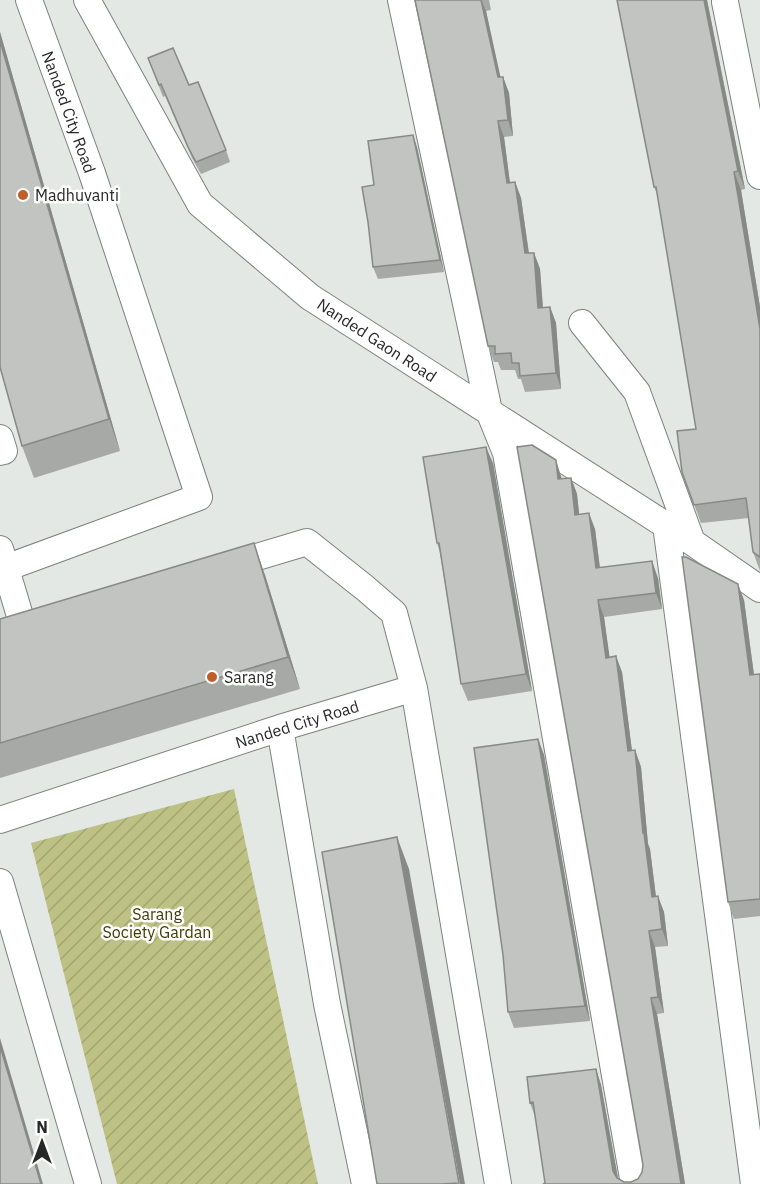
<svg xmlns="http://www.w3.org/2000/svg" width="760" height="1184" viewBox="0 0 760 1184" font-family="'IBM Plex Sans',sans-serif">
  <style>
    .garden { fill: url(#garden-furrows) }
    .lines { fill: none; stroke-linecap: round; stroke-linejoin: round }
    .street-casing { stroke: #7c817e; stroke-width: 28 }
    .street { stroke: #fff; stroke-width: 26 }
    .wall { fill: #a6a9a5 }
    .shaded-wall { fill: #878986 }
    .building { fill: #c1c4c0; stroke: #878986; stroke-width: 1.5 }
    .poi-dot { fill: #c15d28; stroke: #fff; stroke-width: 2 }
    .labels { text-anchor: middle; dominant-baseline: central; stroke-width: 5; stroke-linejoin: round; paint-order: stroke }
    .street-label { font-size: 16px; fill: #262827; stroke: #fff }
    .poi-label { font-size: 16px; fill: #262827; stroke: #fff; text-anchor: start }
    .park-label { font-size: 16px; fill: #3d3f00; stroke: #fff }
  </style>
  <defs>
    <pattern id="garden-furrows" width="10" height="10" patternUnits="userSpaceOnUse" patternTransform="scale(1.5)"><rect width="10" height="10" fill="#bdc183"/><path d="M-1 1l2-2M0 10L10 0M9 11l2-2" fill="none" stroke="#a2a671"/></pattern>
  </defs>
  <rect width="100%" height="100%" fill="#e3e8e4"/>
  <path class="garden" d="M234,789l84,395h-201l-86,-341z"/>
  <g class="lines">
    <defs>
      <path id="street" d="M87,0l113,204 110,93 382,245 68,47
        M401,0l88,411 17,42 128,731
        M725,2l35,174
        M582,323l55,69 55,150
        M0,438l4,13 -4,1
        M666,525l88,659
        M0,549l23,77
        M0,570l199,-73 -107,-324 -63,-173
        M414,688l84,496
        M280,728l47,276 38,180
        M0,820l280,-92 134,-40 -20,-75 -29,-25 -58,-46 -80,24
        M0,882l88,302"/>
    </defs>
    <use href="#street" class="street-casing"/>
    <use href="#street" class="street"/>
  </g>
  <path class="wall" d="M415,0h74l2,10 -5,1 14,66h3l6,16 4,43 -9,1 6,46 5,-1 6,16 8,55h5l6,16 3,38h7l6,16 5,66 -36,3 -4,-13h-3l-3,-9h-14l-3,-8h-4l-6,-16z
    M617,0h90l38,189 -4,1 19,117v264l-7,-19 -4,-34 -48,5 -19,-51 14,-43 -39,-235 -3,-7z
    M0,32l120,419 -86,27 -12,-32 -22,-79z
    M148,58l41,27 37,65 4,12 -29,12 -9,-16 -27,-62 -2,1z
    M417,147l27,125 -66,7 -5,-12 1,-82z
    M493,463l39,228 -64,10 -7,-17 -21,-131 -3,-10z
    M561,476l1,3 9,-1 6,16 2,20 16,15 5,39 58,10 4,31 -58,8 5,40 13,15 10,79 3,-1 6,17 7,77 2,5 6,48 8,15 4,34 -13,1 9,66 -7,1 28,170h-143l3,-1 -9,-64 -6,-16 66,-34 5,16 17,93 6,4h7l7,-3 4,-7 1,-7z
    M265,575l35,114 -300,89v-159z
    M744,600l10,74h6v242l-26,3 -6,-17z
    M538,739l6,16 46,266 -76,7 -6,-16z"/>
  <path class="shaded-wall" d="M481,0l5,11 18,82 -6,-16z
    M704,0h3l38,189 -7,-18z
    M0,32l120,419 -11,-32 -109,-378z
    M503,77l6,16 4,43 -5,-16z
    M498,121l6,16 8,62 -5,-16z
    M413,135l4,12 27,125 -4,-12z
    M734,172l7,18 19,117v22z
    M515,182l6,16 10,71 -6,-16z
    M534,253l6,16 4,55 -6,-16z
    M550,307l6,16 5,66 -5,-16z
    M486,447l7,16 39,228 -6,-17z
    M556,460l5,16 3,20 -6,-17z
    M571,478l6,16 4,37 -6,-16z
    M589,513l6,16 7,56 -6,-17z
    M254,543l11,32 35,114 -12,-32z
    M652,561l6,17 4,31 -6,-16z
    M738,584l6,16 12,91 -6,-16z
    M598,600l6,17 8,57 -6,-16z
    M616,656l6,16 12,95 -6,-16z
    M538,739l6,16 46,266 -5,-15z
    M635,750l6,17 7,77 2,5 8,64 -6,-16 -9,-64z
    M397,837l12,32 56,315h-5z
    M658,896l6,16 4,34 -6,-17z
    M649,931l6,16 9,66 -6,-16z
    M651,998l6,16 28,170h-4z
    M0,1038l43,146h-2l-41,-138z
    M596,1069l5,16 18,99 -6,-13z"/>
  <path class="building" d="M415,0h66l17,77h5l5,43 -10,1 9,62 8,-1 10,71h9l4,55 12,-1 6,66 -36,3 -1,-13h-7l-1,-10 -16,1v-8h-7z
    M617,0h87l34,171 -4,1 26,157v228l-7,-5 -7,-54 -52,7 -12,-33 -5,-41 19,-2 -40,-242h-2z
    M0,41l109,378 -87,27 -22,-79z
    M173,48l16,37 9,-3 28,68 -30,12 -8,-15 -27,-63 -2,1 -11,-27z
    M413,135l27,125 -67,7 -5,-45 -6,-35 12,-2 -6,-44z
    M532,445l24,15 2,19 13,-1 4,37 14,-2 7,55 56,-7 4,32 -58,7 8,58 10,-2 12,95 7,-1 8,83h1l8,64 6,-1 4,33 -13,2 9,66 -7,1 30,186h-138l2,-1 -12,-81 -3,1 -3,-26 69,-8 17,102 4,7 7,4h7l7,-3 4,-7 1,-7 -126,-718z
    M486,447l40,227 -65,10 -22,-141h-2l-14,-86z
    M254,543l34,114 -288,86v-124z
    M682,557h4l52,27 12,91 10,-1v225l-32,3z
    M538,739l47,267 -77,6 -5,-57 -29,-207z
    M397,837l62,346 -18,1h-64l-55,-332z
    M0,1046l41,138h-41z"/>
  <g class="poi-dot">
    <circle cx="23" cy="195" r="6"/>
    <circle cx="212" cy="677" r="6"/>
  </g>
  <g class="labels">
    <g class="street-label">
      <text transform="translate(69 112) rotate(70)">Nanded City Road</text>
      <text transform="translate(377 340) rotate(33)">Nanded Gaon Road</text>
      <text transform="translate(297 724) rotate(-17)">Nanded City Road</text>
    </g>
    <g class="poi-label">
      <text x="35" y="195">Madhuvanti</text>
      <text x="224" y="677">Sarang</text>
    </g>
    <g class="park-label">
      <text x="157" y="914">Sarang<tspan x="157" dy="18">Society Gardan</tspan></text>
    </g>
  </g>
  <g transform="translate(42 1142)" stroke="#ffffff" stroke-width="4.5" paint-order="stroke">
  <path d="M0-4.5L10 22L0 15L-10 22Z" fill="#262827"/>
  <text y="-9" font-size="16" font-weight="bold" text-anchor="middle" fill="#262827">N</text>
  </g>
</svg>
